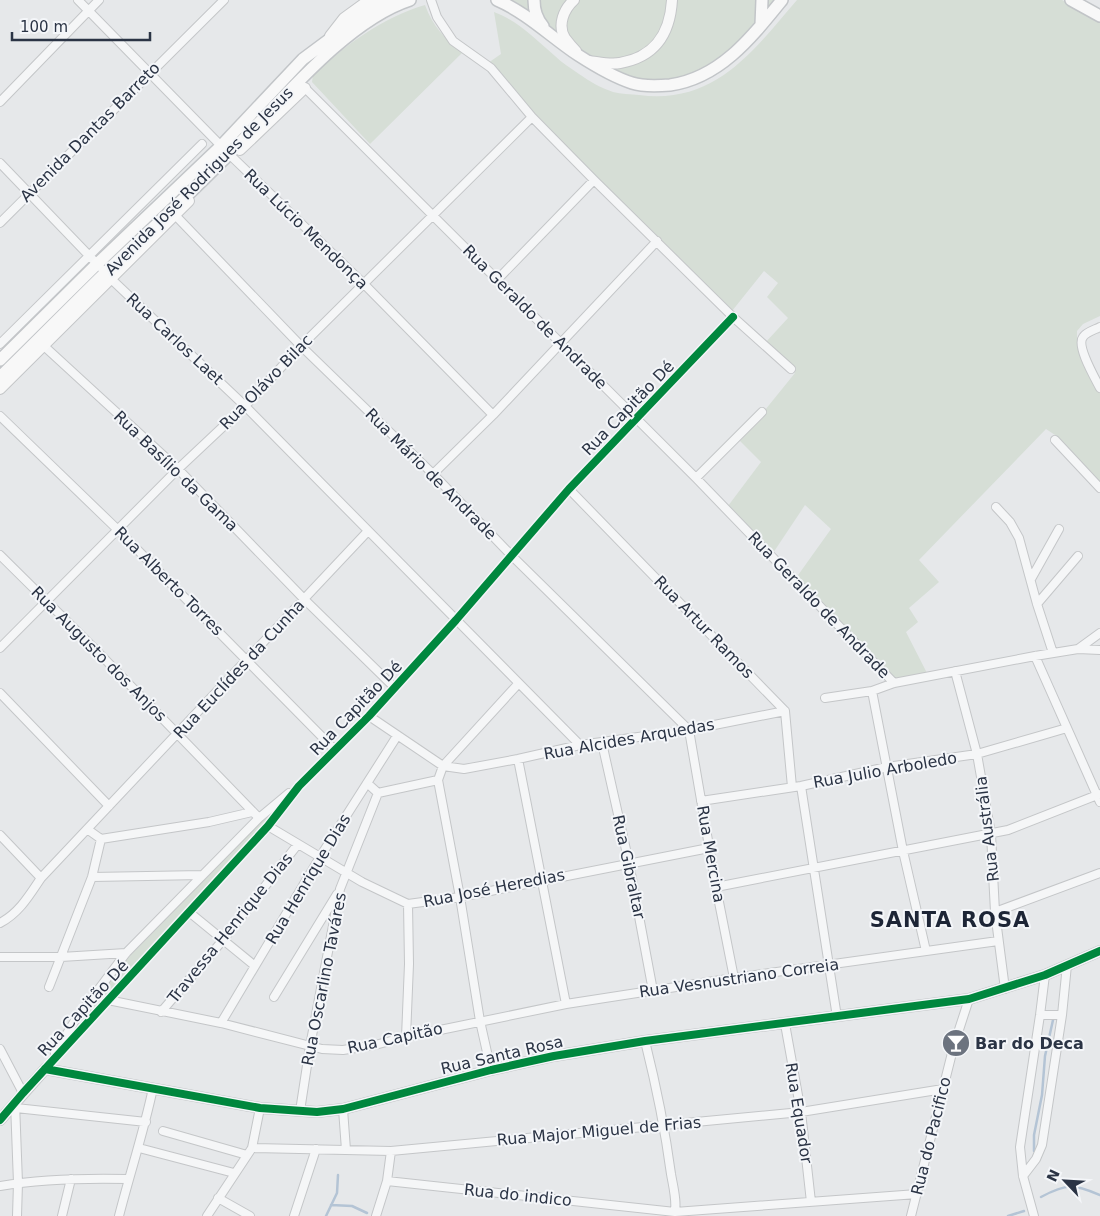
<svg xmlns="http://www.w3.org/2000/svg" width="1100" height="1216" viewBox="0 0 1100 1216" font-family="'DejaVu Sans',sans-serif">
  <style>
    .green { fill: #d6ded6 }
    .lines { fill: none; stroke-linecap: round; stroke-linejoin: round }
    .stream { stroke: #b4c4d5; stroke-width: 2.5 }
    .street-casing { stroke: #c4c6c8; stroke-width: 10 }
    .secondary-casing { stroke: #c4c6c8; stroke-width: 12 }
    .primary-casing { stroke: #c2c5c8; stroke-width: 14 }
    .street { stroke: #f5f6f7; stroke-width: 8 }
    .secondary { stroke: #f8f8f8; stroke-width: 10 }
    .primary { stroke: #f8f8f8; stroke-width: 11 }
    .cycleway-casing { stroke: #f4f6f9; stroke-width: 11 }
    .cycleway { stroke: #00873e; stroke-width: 8 }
    .labels { text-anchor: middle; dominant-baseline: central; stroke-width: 4; stroke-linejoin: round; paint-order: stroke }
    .street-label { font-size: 16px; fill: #2b3445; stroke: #f4f6f9 }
    .poi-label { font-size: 16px; font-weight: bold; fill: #2b3445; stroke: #f4f6f9; text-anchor: start }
    .district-label { font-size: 21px; font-weight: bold; letter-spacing: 1px; fill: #1d2536; stroke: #f4f6f9 }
  </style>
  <rect width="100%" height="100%" fill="#e6e8ea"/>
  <path class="green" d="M497,0h285l-21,25 -61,51 -66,8 -55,-28z
    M797,0h265l38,22v294l-17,8 -6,7v10l23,52v90l-42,-46 -12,-8 -127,131 20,22 -30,26 9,14 -12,10 22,43 -33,6 -99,-103 35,-49 -26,-24 -32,48 -45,-47 33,-44 -21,-21 55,-68 -30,-30 23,-25 -21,-21 11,-14 -14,-12 -32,40 -199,-196 -45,-52 13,-9 -7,-42c24,9 41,27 61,44 7,7 16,12 24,18 10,7 22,14 34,18 8,2 18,2 26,3 76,10 114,-44 158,-95z
    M425,5c8,22 20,33 37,48l-92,91 -58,-62 1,-7c33,-30 68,-57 112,-70z
    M295,790l-233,256 69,-93 76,-80z"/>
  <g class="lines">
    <path class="stream" d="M1034,1151v-16l8,-40 3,-39 8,-36
      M1041,1197c26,-14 32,-13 59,-2
      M331,1205l21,1 15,7
      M326,1216l11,-23 1,-18
      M1008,1216l16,-5"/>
    <defs>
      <path id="street" d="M78,0l151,154 134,129 130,132
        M431,0l6,17 16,24 38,27 41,49 62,63 139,137 58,52
        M303,86l393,392 198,205
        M0,102l99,-102
        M0,163l100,104
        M175,215l126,131 132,128 78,81 178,175 27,157 18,91
        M0,223l224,-223
        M108,276l137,130 335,339
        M497,280l97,-100
        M1100,327c-6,3 -14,5 -17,10 -7,9 12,41 17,51
        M0,344l202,-200
        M44,346l134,123 126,130 91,89
        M0,416l117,113 218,221
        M1055,440l45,48
        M433,474l60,-59 164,-174
        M696,478l66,-66
        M569,489l216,222 7,76
        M996,507l14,15 9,16 18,66 16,49
        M0,555l95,94 164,169
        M1031,579l28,-50
        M1037,604l41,-48
        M0,648l178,-179 67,-63 56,-60 231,-229
        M1078,649l22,-16
        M1035,656l65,146
        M955,671l22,83 14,80 4,78 10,77
        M872,691l31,160 23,100
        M0,693l109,113
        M825,698l47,-7 22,-8 141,-27 43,-7 22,1
        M369,716l74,50 21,3 54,-10 62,-14 109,-15 96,-19
        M602,743l27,120 24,128
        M518,759l48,245
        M367,783l11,10 60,-13
        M801,786l36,231
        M701,801l100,-15 86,-19 90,-13 90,-26
        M268,826l94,56 46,22 52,-7 249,-49
        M87,829l14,10 108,-17 43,-10
        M0,835l41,43
        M92,877l110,-2
        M716,887l292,-57 92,-36
        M189,912l66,54
        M995,912l105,-39
        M0,923c19,-10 29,-27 41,-45l327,-347
        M0,957h61l65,-4
        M49,987l43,-110 9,-38
        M274,997l63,-103
        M108,1000l113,23 101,26 21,1 32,-5 31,-8 160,-33 168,-26 264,-37
        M161,1012l62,-72 75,-96
        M1040,1015h22
        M221,1023l99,-166 77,-121
        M785,1024l16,88 10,90
        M406,1037l3,-73 -1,-60
        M645,1041c11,44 20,88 26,133 2,12 7,30 3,42
        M0,1049l23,44
        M55,1053l19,-31 52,-69 133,-135 30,-25
        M46,1068l222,-242 31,-40 70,-70 87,-96 113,-131 164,-172
        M491,1070l-11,-49 -20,-124 -22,-117 5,-14 75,-82
        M15,1103l3,80 -1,33
        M16,1108l130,14
        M343,1109l3,41
        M300,1111l10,-65 30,-157 38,-96
        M163,1131l84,24
        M139,1148l95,25
        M252,1148l139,3 410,-39 142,-23
        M1023,1176l13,-17 6,-14 20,-130 5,-50
        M387,1181l288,31 242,-18
        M0,1186c42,-7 86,-8 128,-7
        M218,1198l32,18
        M62,1216l9,-37
        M119,1216c11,-43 25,-85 34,-128
        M207,1216l45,-68 8,-40
        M294,1216l22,-67
        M376,1216l11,-35 4,-30
        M911,1216l43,-171 15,-46
        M1034,1216l-11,-40 -3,-29 20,-132 5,-40"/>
      <path id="secondary" d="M574,0c-10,9 -17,25 -9,38 3,4 7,9 11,13
        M330,36l14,-18 25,-18
        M589,61c9,1 21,4 31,2 35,-6 50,-29 52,-63
        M240,150l65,-62
        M0,389l189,-188
        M45,1069l215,39 57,4 26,-3 148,-39 63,-14 91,-15 324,-42 76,-24 55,-24
        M0,1120l46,-52"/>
      <path id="primary" d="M497,0c30,13 54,37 81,55 17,11 35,22 54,28 12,4 26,3 38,2 50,-7 82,-48 112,-85
        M534,0c0,10 2,18 9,26
        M1071,0l29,16
        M761,25l1,-25
        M0,360l97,-96 124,-118 82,-87 74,-55 12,-4
        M0,377c36,-35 71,-71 107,-106 41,-39 83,-77 123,-118 48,-48 115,-132 180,-153"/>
    </defs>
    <use href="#street" class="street-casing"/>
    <use href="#secondary" class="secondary-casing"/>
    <use href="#primary" class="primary-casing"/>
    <use href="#street" class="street"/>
    <use href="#secondary" class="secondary"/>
    <use href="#primary" class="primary"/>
    <defs>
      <path id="cycleway" d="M45,1069l215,39 57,4 26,-3 148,-39 63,-14 91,-15 324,-42 76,-24 55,-24
        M0,1120l23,-27 245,-267 31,-40 70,-70 87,-96 113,-131 164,-172"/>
    </defs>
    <use href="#cycleway" class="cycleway-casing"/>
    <use href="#cycleway" class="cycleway"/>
  </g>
  <defs>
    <symbol id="bar-disc" viewBox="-11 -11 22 22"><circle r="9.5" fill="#6c737f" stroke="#f4f6f9"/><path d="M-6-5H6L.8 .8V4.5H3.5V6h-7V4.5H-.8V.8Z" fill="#fff"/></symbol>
  </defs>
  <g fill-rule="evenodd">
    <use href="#bar-disc" x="940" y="1027" width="32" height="32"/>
  </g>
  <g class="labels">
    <g class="street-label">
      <text transform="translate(90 132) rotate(-45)">Avenida Dantas Barreto</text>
      <text transform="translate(199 181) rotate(-45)">Avenida José Rodrigues de Jesus</text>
      <text transform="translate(306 229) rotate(44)">Rua Lúcio Mendonça</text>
      <text transform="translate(535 317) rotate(45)">Rua Geraldo de Andrade</text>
      <text transform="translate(175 339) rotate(43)">Rua Carlos Laet</text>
      <text transform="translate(266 382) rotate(-46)">Rua Olávo Bilac</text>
      <text transform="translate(628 408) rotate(-46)">Rua Capitão Dé</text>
      <text transform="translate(176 471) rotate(44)">Rua Basílio da Gama</text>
      <text transform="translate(431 474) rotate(45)">Rua Mário de Andrade</text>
      <text transform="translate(169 581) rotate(45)">Rua Alberto Torres</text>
      <text transform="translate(819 605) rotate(46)">Rua Geraldo de Andrade</text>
      <text transform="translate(704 627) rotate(46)">Rua Artur Ramos</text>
      <text transform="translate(99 654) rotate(45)">Rua Augusto dos Anjos</text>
      <text transform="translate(239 669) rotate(-47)">Rua Euclídes da Cunha</text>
      <text transform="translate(356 708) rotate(-46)">Rua Capitão Dé</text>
      <text transform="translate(629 739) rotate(-10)">Rua Alcides Arquedas</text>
      <text transform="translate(885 770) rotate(-10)">Rua Julio Arboledo</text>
      <text transform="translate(987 829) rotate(-97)">Rua Austrália</text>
      <text transform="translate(711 854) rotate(80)">Rua Mercina</text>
      <text transform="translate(629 867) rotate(78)">Rua Gibraltar</text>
      <text transform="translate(308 879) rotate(-59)">Rua Henrique Dias</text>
      <text transform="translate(494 888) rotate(-11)">Rua José Heredias</text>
      <text transform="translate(230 928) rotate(-51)">Travessa Henrique Dias</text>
      <text transform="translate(739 978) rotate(-8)">Rua Vesnustriano Correia</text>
      <text transform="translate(324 979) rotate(-79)">Rua Oscarlino Taváres</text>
      <text transform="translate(83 1008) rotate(-47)">Rua Capitão Dé</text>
      <text transform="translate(395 1038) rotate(-12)">Rua Capitão</text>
      <text transform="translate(502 1055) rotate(-13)">Rua Santa Rosa</text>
      <text transform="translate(799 1113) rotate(81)">Rua Equador</text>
      <text transform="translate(599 1131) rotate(-5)">Rua Major Miguel de Frias</text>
      <text transform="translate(931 1136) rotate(-76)">Rua do Pacifico</text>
      <text transform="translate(518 1195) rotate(6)">Rua do indico</text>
    </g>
    <g class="poi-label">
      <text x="975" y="1043">Bar do Deca</text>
    </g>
    <g class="district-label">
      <text x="950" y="920">SANTA ROSA</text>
    </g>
  </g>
  <g transform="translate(1065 1181) rotate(295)" stroke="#f4f6f9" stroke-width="4" paint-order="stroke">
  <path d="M0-4L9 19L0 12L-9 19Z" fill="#2b3445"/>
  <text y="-8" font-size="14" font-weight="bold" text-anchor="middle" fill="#2b3445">N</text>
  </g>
  <path d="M12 32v8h138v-8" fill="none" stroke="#2b3445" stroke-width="2.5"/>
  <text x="20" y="32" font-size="15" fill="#2b3445" stroke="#f4f6f9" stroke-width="4" paint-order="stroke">100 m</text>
</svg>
